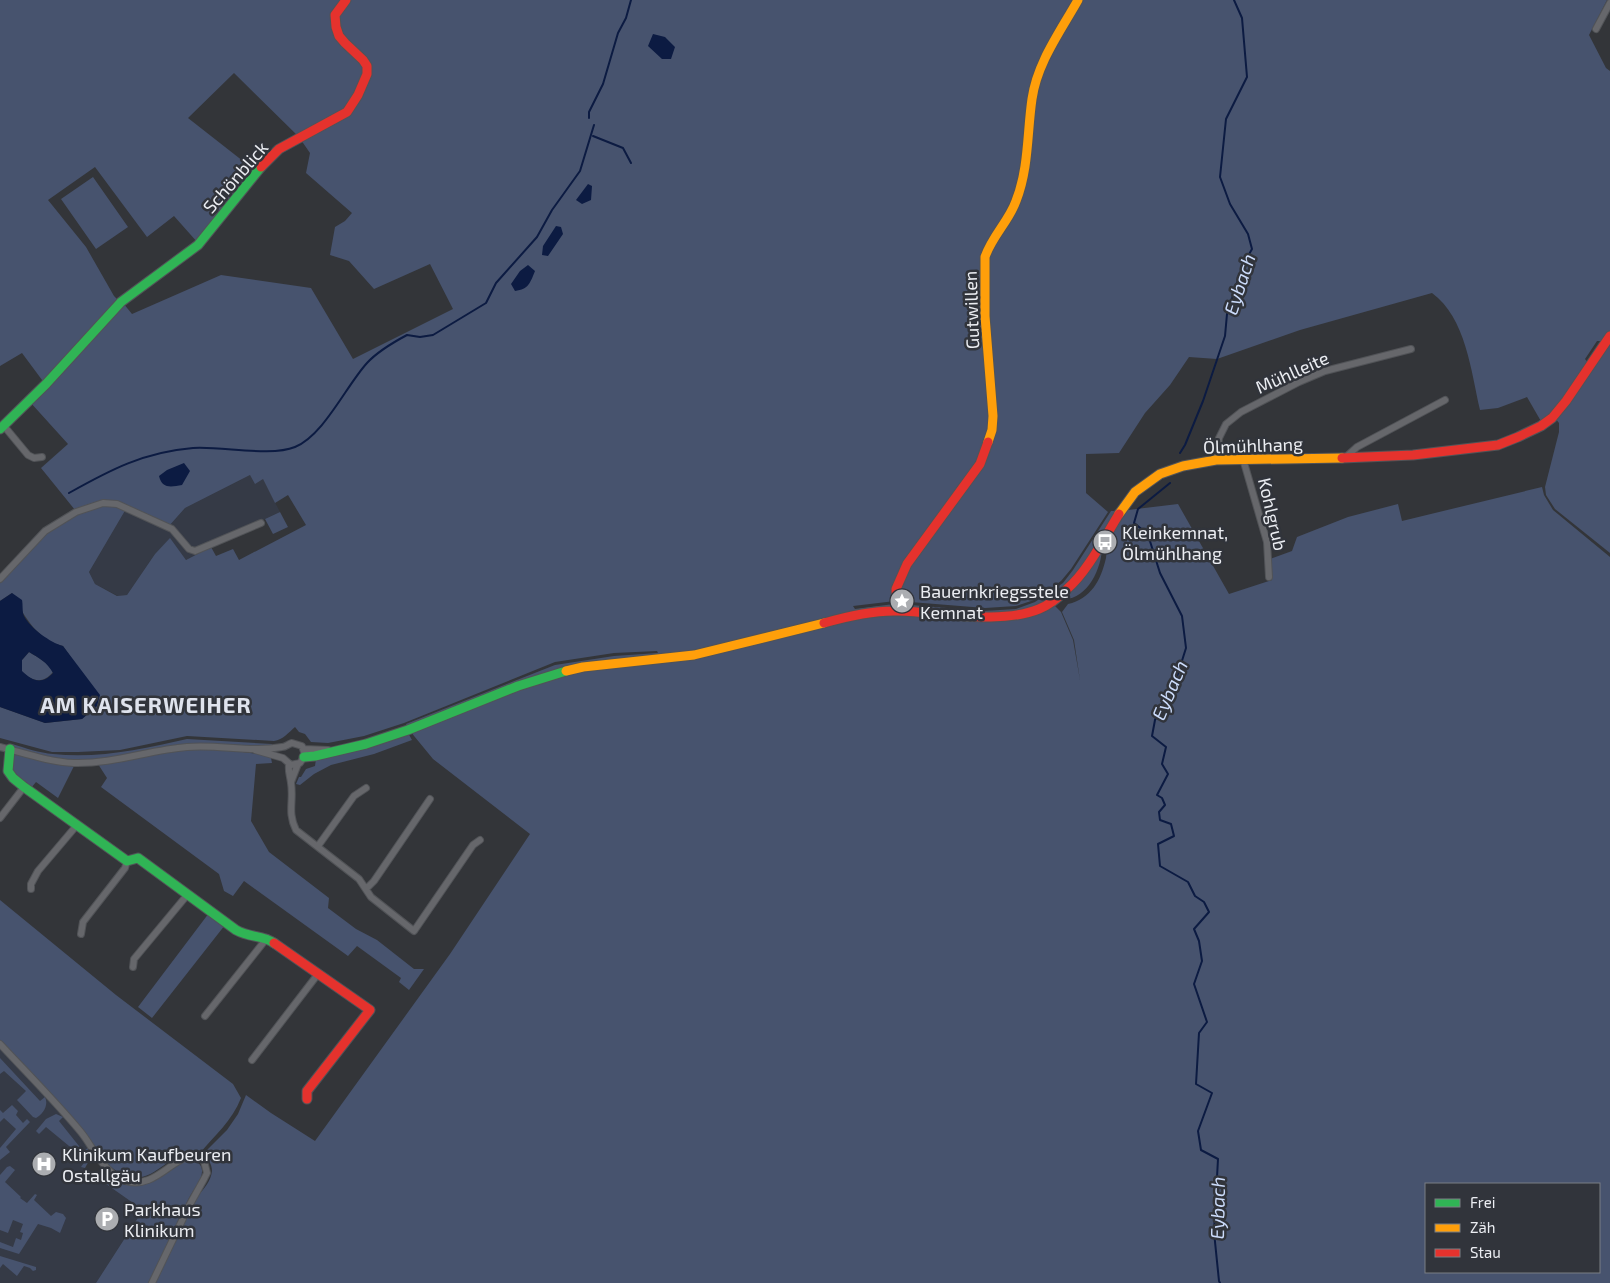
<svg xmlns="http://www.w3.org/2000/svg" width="1610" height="1283" viewBox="0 0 1610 1283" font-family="'Exo 2',sans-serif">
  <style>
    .built { fill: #353a46 }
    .green { fill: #47536e; fill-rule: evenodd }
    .water { fill: #0c1b42; fill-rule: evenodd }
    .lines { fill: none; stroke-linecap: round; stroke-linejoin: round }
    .stream { stroke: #0c1b42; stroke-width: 2 }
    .street-casing { stroke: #515357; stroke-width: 8 }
    .fast-casing { stroke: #515357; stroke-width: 11 }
    .slow-casing { stroke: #515357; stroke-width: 11 }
    .jam-casing { stroke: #515357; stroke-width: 11 }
    .street { stroke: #66676b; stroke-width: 6 }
    .fast { stroke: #30b455; stroke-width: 9 }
    .slow { stroke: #ff9f0a; stroke-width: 9 }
    .jam { stroke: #e5322d; stroke-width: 9 }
    .labels { text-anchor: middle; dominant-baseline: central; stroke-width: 5; stroke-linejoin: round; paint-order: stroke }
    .street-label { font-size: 18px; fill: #ebedf2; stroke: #31343b }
    .poi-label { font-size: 18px; fill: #ebedf2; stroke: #31343b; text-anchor: start }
    .water-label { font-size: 19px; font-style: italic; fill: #cbdbfa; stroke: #31343b }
    .district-label { font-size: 22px; font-weight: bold; letter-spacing: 1px; fill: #dfe3ed; stroke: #31343b }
  </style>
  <rect width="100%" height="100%" fill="#333539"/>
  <path class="built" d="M250,475l13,4 17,33 -70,33 1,2 -25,13 -16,-21 -15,15 -28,41 -9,1 -23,-12 -6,-12 37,-63 43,17 16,-18z
    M0,1047l80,87 10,18 -1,10 -4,6 5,9 16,7 37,26 -47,73h-96z"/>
  <path class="green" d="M0,0h345l-12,23 26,34 7,15 -15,34 -51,32 -66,-65 -46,45 69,54 -59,71 -24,-27 -27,21 -52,-70 -47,33 38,47 28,49 6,6 -75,82 -23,-31 -22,13z
    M348,0h1259l-18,35 17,33 4,3v262l-5,8h-8l-12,18 4,5 -24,37 -23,22 -15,-26 -29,11 -18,2c-9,-39 -14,-92 -48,-117l-132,37 -83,29 -28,-2 -19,28 -25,28 -26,40 -33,1v39l22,19 -37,57 -10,12 -27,19 -18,6 -31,2 -87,-7 4,-23 77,-115 -74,100 -10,38 -42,5 2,3 39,-5 1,5 -201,42 -111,14 -176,62 -1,-3 149,-59 59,-9 44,-3 -1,-2 -43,2 -59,9 -151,61 -40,13 -36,7 -17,-1 -6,-8 -6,-2 -4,-5c-6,5 -12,13 -21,14l-87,-5 -67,14 -42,2h-26l-52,-14v-31l45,16 37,-4 15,-13 -25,-47 -9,-13c-25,-5 -40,-31 -51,-53l-12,8v-20l47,-48 28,-23 -34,-42 27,-24 -38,-42 93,-99 9,11 89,-39 90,13 42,71 100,-50 -23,-45 -56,25 -25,-28 -19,-6 5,-28 10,-6 7,-8 -46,-40 4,-20 -9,-13 47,-27 20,-40 -24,-32 -8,-18zM250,475l5,9 8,-5 12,24 13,-8 18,30 -67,35 -6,-11 -17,7 -5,-9 -25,13 -16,-22 -15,16 -28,41 -10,1 -22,-12 -6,-12 37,-63 43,17 16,-18z
    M93,177l35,50 -32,22 -35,-50z
    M1610,339v214l-55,-44 -9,-14 -1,-8 14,-55v-9l-4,-5z
    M1542,487l2,8 9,15 57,47v726h-1455c16,-28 25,-61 44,-88 5,-7 12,-14 13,-24 0,-7 -4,-12 -9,-17l24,-24 11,-16 8,-19 25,18 44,28 135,-187 80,-120 -97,-75 -23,-28 146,-56 28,-6 75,-7 203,-44 35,-4 102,6 54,-16 8,8 12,28 7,40 -6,-40 -12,-28 6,-8c23,-5 33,-24 38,-46 1,-6 0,-14 2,-20 2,-6 6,-12 9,-18l3,2 8,-12 50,-6 51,90 43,-14 -2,-21 22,-8 5,-14 51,-20 50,-13 4,17zM1426,1184h173v88h-173z
    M1111,511h5c-16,28 -38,69 -65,88 -39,25 -109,12 -153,9v-4l86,7 32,-2 19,-7 28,-19 10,-13z
    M280,512l8,15 -15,7 -8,-15z
    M1102,547c0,21 -15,54 -40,52z
    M29,652c10,6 18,10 24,20 -11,13 -21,9 -32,-1l1,-11z
    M408,733l4,7 -38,14 -43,11 -17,9 -14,11 -4,-1 3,-7h2l5,-8 9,-3 1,-7z
    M187,739l85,5v2l-60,-2 -114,17 -40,-1 -47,-13 1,-3c13,4 28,9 41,10 45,5 90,-5 134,-15z
    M212,748l46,6 13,4 1,5 -16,1 -5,57 18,31 60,46 -1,10 28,21 21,11 37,29h10l-15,21 -10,-8 2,-4 -44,-32 -9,10 -104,-75 -11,15 -9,-5 -5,-17 -118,-87 6,-9 -9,-14 89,-15z
    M12,752l62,14 -16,32 -22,-16 -5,6 -19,-14 -3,-6z
    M0,900l116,95 117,89 8,14c-9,23 -26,37 -41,55 -35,-8 -48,48 -90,13l-26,-34 -84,-92z
    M209,913l16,12 -73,93 -14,-11z
    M0,1058l40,43 5,-4c4,8 -2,17 -9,21l-3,-1 -16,-17 9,-9 -22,-20 -4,3z
    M12,1105l6,6 -2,4 7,8 4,-4 3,3 -24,25 4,5 -10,8v-12l16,-19 -12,-11 -4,4v-12l3,3z
    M56,1114l7,3 -4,4 24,30 5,-3 2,10 -5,10 -4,-1 5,-7 -40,-33 -7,7 -3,-3 10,-12z
    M187,1160c7,0 14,2 15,10 1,9 -9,20 -13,28 -15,28 -25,58 -41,85h-52l47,-73 -37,-26 -16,-7 6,-5c11,1 17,9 28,12 25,8 43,-13 63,-24z
    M10,1166l5,4 -10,12 16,15 -1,1 7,5 8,-9 2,1 -3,5 17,16 5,-4 7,2 3,4 -6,15 -9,-5 -13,-4 -19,30 -19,-6v-6l13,5 3,-9 5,2 2,-7 -3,-1 3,-8 -10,-4 -5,13 -8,-3v-55l7,-8z
    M0,1256l36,11v3l-3,1 -3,-3 -6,-2 -7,10 -14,-12 -3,4z"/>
  <path class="water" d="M653,34l12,3 10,10 -4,12h-9l-14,-13z
    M588,184l4,2 -1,14 -9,4 -6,-4z
    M556,226l5,1 2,7 -15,22 -6,-1 1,-9z
    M528,265l7,6c-5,12 -6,18 -20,20l-4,-7 9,-13z
    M184,463l6,8 -8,14c-11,2 -20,4 -23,-9l8,-6z
    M12,593l10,7c1,4 0,12 2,16 6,12 27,27 39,30l37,49 -3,11 -15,13 -37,4 -45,-16v-106zM29,652c10,6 18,10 24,21 -11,12 -21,8 -31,-2v-11z"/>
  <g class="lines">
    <path class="stream" d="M589,118v-6l14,-28 15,-51 8,-15 5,-18
      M593,136l30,12 8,15
      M1180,453l5,-8 18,-44 22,-65 2,-22 16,-49 9,-16 -4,-15 -18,-30 -10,-27 6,-58 21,-42 -5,-59 -8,-18
      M1170,483l-32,26 -4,14 10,8 5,7 11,35 22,43 4,32 -11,35 -12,18 -8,19 -3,16 14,11 -4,17 6,10 -11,21 5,3 3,7 -6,7 1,8 11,4 3,12 -16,8 2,22 28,16 7,14 9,6 5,10 -15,17 5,12 3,20 -8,23 13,38 -8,11 -3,51 16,9 -14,38 3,19 17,9 -4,73 5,49 1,2
      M69,493c41,-23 75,-41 124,-45 29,-2 78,9 102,-1 29,-12 51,-61 72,-84 11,-12 25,-20 40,-28l13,2 13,-2 53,-32 10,-20 41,-46 15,-27 28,-39 14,-46"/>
    <defs>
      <path id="street" d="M1596,29l14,-26
        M4,426l24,29 6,3 8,-1
        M1346,457l11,-10 88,-47
        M1243,459l24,83 2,35
        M1216,460l3,-22 7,-14 15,-12 58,-30 26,-11 86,-22
        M0,579l45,-48 31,-19 27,-9 14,1 55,25 17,20 6,2 66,-28
        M0,747c24,6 49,15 74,16 39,1 75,-13 113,-16 32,-3 63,6 95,0 4,0 6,-3 10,-4l10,3 3,9 -5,8 -9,2 -8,-7 -28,-8
        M304,749l24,1
        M289,764c-1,8 1,11 2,19 3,18 -4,29 5,47l63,49 12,18 43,34 59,-86 7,-5
        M291,782l7,-18
        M0,818l24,-31
        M318,846l36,-50 12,-8
        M31,889v-5l7,-13 39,-46
        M366,889l8,-8 56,-82
        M81,934l2,-12 42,-54 2,-7
        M133,967l1,-8 54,-65
        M205,1016l62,-78
        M0,1044c27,29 55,57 80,87 10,12 16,26 27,37 4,5 12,12 18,13 35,11 54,-39 79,-20l3,12 -3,6 -15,27 -37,77
        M252,1060l66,-86"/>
      <path id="fast" d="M0,429l46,-45 75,-82 77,-57 63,-78
        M10,749l-2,22 5,7 11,9 103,74 11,-3 98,72c14,8 27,5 38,13
        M304,757l11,-1 51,-12 42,-14 110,-44 48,-15"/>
      <path id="slow" d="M988,442l4,-12 1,-14 -8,-100v-59c7,-21 24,-36 31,-56 13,-33 11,-68 16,-102 5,-36 28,-67 46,-99
        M1119,514l16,-22 25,-18 23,-8 33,-6 126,-2
        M566,671l17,-4 111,-12 130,-32"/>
      <path id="jam" d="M261,167l18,-18 68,-37 11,-17 9,-21v-8l-4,-6 -18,-17 -6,-7 -3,-9 -1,-12 11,-15
        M1342,458l71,-3 85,-10 20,-8 23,-11 11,-8 14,-17 44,-65
        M897,611l-1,-22 11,-25 73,-100 8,-22
        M824,623c24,-7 49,-13 75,-12 41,1 102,14 140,-2 10,-4 20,-12 28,-20 21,-18 37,-51 52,-75
        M274,943l96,67 -63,81v8"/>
    </defs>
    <use href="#street" class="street-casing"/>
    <use href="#fast" class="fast-casing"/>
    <use href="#slow" class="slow-casing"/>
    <use href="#jam" class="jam-casing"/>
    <use href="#street" class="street"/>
    <use href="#fast" class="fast"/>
    <use href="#slow" class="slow"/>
    <use href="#jam" class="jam"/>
  </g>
  <defs>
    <symbol id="bus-disc" viewBox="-11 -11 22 22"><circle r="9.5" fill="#abadb1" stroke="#31343b"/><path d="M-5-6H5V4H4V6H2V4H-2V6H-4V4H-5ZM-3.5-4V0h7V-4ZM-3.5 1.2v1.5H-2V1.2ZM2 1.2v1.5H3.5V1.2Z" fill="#fff"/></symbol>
    <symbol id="sight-disc" viewBox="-11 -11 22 22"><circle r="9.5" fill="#abadb1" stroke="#31343b"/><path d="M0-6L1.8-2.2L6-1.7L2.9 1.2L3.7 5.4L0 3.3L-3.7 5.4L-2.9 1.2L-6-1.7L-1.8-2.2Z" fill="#fff"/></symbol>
    <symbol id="hospital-disc" viewBox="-11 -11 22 22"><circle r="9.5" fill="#abadb1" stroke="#31343b"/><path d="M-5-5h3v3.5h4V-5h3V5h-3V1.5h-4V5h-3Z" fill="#fff"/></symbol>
    <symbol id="parking-disc" viewBox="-11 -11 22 22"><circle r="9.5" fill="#abadb1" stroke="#31343b"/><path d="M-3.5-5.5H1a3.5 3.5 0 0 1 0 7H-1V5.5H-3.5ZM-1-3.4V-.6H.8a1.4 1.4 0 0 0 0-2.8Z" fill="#fff"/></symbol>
  </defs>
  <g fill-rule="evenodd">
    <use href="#bus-disc" x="1091" y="528" width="28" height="28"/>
    <use href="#sight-disc" x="888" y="587" width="28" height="28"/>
    <use href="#hospital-disc" x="30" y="1150" width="28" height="28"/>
    <use href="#parking-disc" x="93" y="1205" width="28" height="28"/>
  </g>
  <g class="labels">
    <g class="street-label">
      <text transform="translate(235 177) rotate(-49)">Schönblick</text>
      <text transform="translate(971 310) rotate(-92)">Gutwillen</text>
      <text transform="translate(1292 372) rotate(-24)">Mühlleite</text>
      <text transform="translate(1253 445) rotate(-2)">Ölmühlhang</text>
      <text transform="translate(1273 514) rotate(77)">Kohlgrub</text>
    </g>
    <g class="poi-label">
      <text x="1122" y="532">Kleinkemnat,<tspan x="1122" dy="21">Ölmühlhang</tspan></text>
      <text x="920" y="591">Bauernkriegsstele<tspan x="920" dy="21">Kemnat</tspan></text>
      <text x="62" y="1154">Klinikum Kaufbeuren<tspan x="62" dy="21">Ostallgäu</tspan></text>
      <text x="124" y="1209">Parkhaus<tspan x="124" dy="21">Klinikum</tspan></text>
    </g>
    <g class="water-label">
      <text transform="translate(1239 284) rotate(-72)">Eybach</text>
      <text transform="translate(1169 690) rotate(-67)">Eybach</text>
      <text transform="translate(1217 1208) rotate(-89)">Eybach</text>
    </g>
    <g class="district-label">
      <text x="146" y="704">AM KAISERWEIHER</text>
    </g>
  </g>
  <rect x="1425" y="1183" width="175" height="90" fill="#31343b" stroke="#7b7e84"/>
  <rect x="1435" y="1199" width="25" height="8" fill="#30b455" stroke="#7b7e84"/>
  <text x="1470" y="1208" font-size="15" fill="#ebedf2">Frei</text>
  <rect x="1435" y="1224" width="25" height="8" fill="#ff9f0a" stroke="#7b7e84"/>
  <text x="1470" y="1233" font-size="15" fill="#ebedf2">Zäh</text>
  <rect x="1435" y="1249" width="25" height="8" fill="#e5322d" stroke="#7b7e84"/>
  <text x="1470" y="1258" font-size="15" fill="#ebedf2">Stau</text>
</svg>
